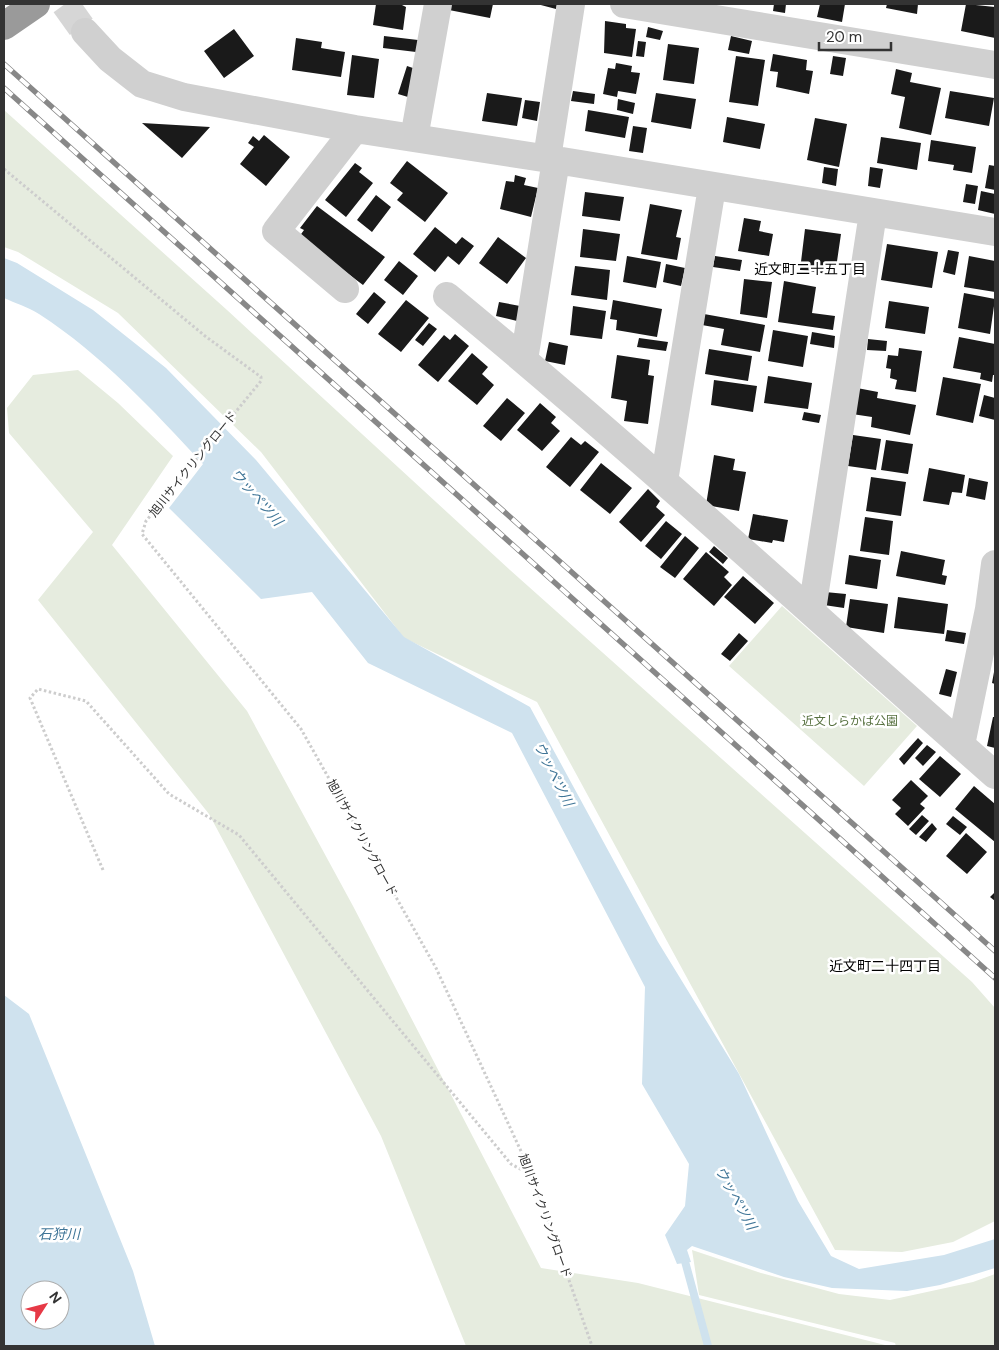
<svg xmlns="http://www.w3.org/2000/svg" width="999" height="1350" viewBox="0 0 999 1350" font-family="'DM Sans','Noto Sans JP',sans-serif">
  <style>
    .green { fill: #e6ecdf }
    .water { fill: #cfe2ee; fill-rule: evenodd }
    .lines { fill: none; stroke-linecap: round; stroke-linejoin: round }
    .stream { stroke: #cfe2ee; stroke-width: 8 }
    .building { fill: #1a1a1a }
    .minor-tunnel { stroke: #d6d6d6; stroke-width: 28; stroke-dasharray: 28 14; stroke-linecap: butt }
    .path { stroke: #cdcdcd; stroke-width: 3; stroke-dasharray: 2.5 2.5; stroke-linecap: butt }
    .minor { stroke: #d0d0d0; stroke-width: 28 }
    .highway { stroke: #9a9a9a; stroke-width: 28 }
    .rail-casing { stroke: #888; stroke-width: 5.5 }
    .rail { stroke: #fff; stroke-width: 4; stroke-dasharray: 11; stroke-linecap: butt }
    .labels { text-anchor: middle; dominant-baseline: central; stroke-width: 5; stroke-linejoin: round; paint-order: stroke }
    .street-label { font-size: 12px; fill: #333; stroke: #fff }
    .park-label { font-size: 12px; fill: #56703f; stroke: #fff }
    .neighbourhood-label { font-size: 14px; fill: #000; stroke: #fff }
    .water-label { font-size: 14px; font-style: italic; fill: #3f7597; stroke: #fff }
  </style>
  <rect width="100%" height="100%" fill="#fff"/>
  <path class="green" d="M4,110l223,200 283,260 462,412 23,26v213l-42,21 -51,10 -67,-2 -298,-548 -133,-64 -143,-186 -143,-139 -100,-61 -14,-5z
    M78,370l40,33 55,53 -61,89 135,166 106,195 188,362 97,15 251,63h-423l-85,-210 -172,-322 -171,-214 55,-68 -84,-99 -2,-25 26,-33z
    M782,606l135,120 -53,60 -135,-120z
    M692,1250l69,23 78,21 51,6 83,-18 22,-8v72h-99l-1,-3 -196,-48z"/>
  <path class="water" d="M4,258l13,5 76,47 73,58 90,92 148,177 126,70 128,235 81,132 59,127 33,55 28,13 85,-14 51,-16v29l-55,17 -33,6 -75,-3 -48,-11 -92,-31 -5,4 4,12 -14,2 -12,-29 20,-29 4,-42 -47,-80 3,-97 -133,-254 -144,-70 -56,-71 -51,7 -92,-91 34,-44c-51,-55 -101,-109 -164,-150 -11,-7 -24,-11 -35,-16z
    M4,995l25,19 104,257 22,75h-151zM30,1290h30v30h-30z"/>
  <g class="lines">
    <path class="stream" d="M683,1254l25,92"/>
  </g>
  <path class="building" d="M376,4h24l6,3 -3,23 -30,-5z
    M450,4h43l-3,14 -41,-8z
    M537,4h20l-1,5z
    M774,4h12l-1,9 -12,-2z
    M820,4h25l-3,18 -25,-5z
    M887,4h31l-1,10 -31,-6z
    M966,4l29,3v31l-34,-7z
    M605,21l21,3v4l10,1 -4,28 -28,-4z
    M648,27l15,4 -3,9 -14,-3z
    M234,29l20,27 -30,22 -20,-27z
    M384,36l34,4 -2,12 -33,-4z
    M731,36l21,5 -3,13 -21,-4z
    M296,38l26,4 -1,6 24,4 -4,25 -49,-7z
    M638,41l8,1 -2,15 -8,-1z
    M668,44l31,4 -5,36 -31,-4z
    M773,54l34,6 -1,10 7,1 -4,23 -33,-7 2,-15 -8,-1z
    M352,55l27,4 -5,39 -27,-3z
    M736,56l29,4 -7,46 -29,-4z
    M833,56l13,2 -3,18 -13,-2z
    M616,63l16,3 -1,6 9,1 -4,21 -18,-3 -1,6 -14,-3 5,-26 7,1z
    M407,66l9,3 -8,28 -10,-3z
    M896,69l16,4 -2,9 31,6 -10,47 -32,-7 6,-31 -14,-3z
    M573,91l22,3 -1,10 -23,-3z
    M950,91l44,7 -5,28 -44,-8z
    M487,93l35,5 -5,28 -35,-5z
    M656,93l40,6 -5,30 -40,-7z
    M618,99l17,4 -2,11 -16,-4z
    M525,100l15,2 -3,19 -15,-3z
    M588,110l41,7 -4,21 -40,-7z
    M727,117l38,7 -5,25 -37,-7z
    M815,118l32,6 -8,43 -32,-7z
    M142,123l68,4 -28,31z
    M633,126l14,2 -4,25 -14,-2z
    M264,135l26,22 -24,29 -26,-22 14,-17 -6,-4 5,-7 6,5z
    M881,137l40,6 -4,27 -40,-7z
    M931,140l45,7 -4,26 -19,-3 1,-5 -26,-4z
    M407,161l41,32 -23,29 -28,-22 6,-7 -13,-10z
    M355,163l7,5 -3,4 14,11 -27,34 -21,-17z
    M989,165l6,1v24l-10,-2z
    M824,167l14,2 -2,17 -14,-3z
    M870,167l13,2 -3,19 -12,-2z
    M515,175l11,3 -2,7 14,3 -7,29 -31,-8 6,-28 8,1z
    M966,184l12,2 -3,18 -12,-2z
    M981,191l14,3v20l-17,-4z
    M585,192l39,5 -4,24 -38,-5z
    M376,195l15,12 -19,25 -15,-12z
    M650,204l32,6 -6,27 5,1 -4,22 -36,-6z
    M317,206l68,51 -22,28 -64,-48 5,-7 -4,-2z
    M744,218l17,3 -2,10 14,3 -4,22 -31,-5z
    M435,227l21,17 6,-7 12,9 -15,19 -11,-9 -13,16 -22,-18z
    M583,229l37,5 -4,27 -36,-4z
    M805,229l36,5 -6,41 -35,-5z
    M498,237l28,21 -19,26 -28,-21z
    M887,244l51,8 -6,36 -51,-8z
    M948,250l11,2 -4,23 -12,-3z
    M627,256l34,6 -5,26 -33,-6z
    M715,256l27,4 -2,11 -27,-4z
    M969,256l26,5v31l-31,-5z
    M399,261l19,15 -15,19 -19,-15z
    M666,264l19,4 -4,18 -18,-4z
    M575,266l35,4 -3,30 -36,-5z
    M744,279l28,3 -5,36 -27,-4z
    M784,281l32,6 -4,26 23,3 -2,14 -55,-8z
    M374,292l12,10 -18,22 -12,-10z
    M964,293l31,6 -5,35 -32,-6z
    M406,300l23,18 -28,34 -23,-18z
    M613,300l49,9 -5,28 -41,-7 1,-10 -7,-1z
    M889,301l40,6 -4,27 -40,-6z
    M499,302l21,4 -3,15 -21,-5z
    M573,306l33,5 -4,28 -32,-4z
    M704,314l61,11 -5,27 -39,-7 3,-16 -22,-4z
    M429,323l8,6 -14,17 -8,-6z
    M773,330l35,6 -5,31 -35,-6z
    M812,332l23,4 -1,12 -24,-4z
    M455,334l14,12 -31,36 -20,-17 26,-30 6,5z
    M959,337l36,7v31h-2l-1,7 -12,-3 1,-6 -28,-5z
    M639,338l29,4 -2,9 -29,-4z
    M868,339l19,2 -1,10 -19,-1z
    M549,342l19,4 -3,19 -20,-4z
    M899,348l23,3 -6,41 -21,-3 2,-9 -7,-2 1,-9 -5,-1 2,-13 10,1z
    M709,349l43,7 -4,25 -43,-7z
    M472,353l16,14 -6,7 12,11 -17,20 -29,-24z
    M617,355l33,5 -2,15 6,1 -6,48 -24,-3 3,-20 -16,-3z
    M768,376l44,7 -4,26 -44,-6z
    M943,377l38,7 -8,39 -37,-8z
    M714,380l43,6 -4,26 -42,-7z
    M857,388l21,4 -1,6 39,7 -6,30 -39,-8 1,-10 -20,-3z
    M984,395l11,3v22l-16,-4z
    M507,398l18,15 -24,28 -18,-15z
    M540,403l16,14 -5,6 9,8 -18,20 -25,-21z
    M804,412l17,3 -2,8 -17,-3z
    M853,435l28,4 -5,31 -28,-4z
    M571,437l10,8 4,-4 14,11 -29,35 -24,-20z
    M886,440l27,4 -5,30 -27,-4z
    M714,455l21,4 -2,11 13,2 -7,39 -33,-6z
    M601,463l31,25 -22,26 -30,-24z
    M929,468l36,7 -3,18 -10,-1 -3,13 -26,-4z
    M871,477l35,5 -5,34 -35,-5z
    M969,478l19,4 -3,18 -19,-4z
    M648,489l12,12 -4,6 9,8 -24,27 -22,-20z
    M753,514l35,6 -4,22 -11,-2 -1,3 -24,-4z
    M865,517l28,4 -4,34 -29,-4z
    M666,521l16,13 -21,25 -16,-13z
    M685,536l14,12 -24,30 -15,-11z
    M714,546l14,12 -5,6 -14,-12z
    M901,551l44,9 -3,15 5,1 -2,9 -49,-9z
    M706,552l23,20 -5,5 8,8 -18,21 -31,-27z
    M849,555l32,5 -4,29 -32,-5z
    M743,576l31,27 -19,21 -31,-27z
    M825,592l21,2 -2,14 -20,-3z
    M898,597l50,7 -4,30 -50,-6z
    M850,599l38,5 -4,29 -38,-6z
    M947,630l19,3 -2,11 -19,-3z
    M739,633l9,8 -18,20 -9,-7z
    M946,669l11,3 -6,25 -12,-3z
    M994,672h1v12l-3,-1z
    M993,717h2v31l-8,-2z
    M918,738l5,5 -19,22 -5,-6z
    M927,745l9,7 -13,14 -8,-8z
    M940,756l21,18 -21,23 -21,-18z
    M911,780l17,16 -8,8 5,4 -17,18 -13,-12 6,-6 -9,-8z
    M974,786l21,18v38l-40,-33z
    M922,815l7,6 -13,14 -7,-6z
    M953,816l14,11 -7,8 -14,-11z
    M932,823l5,6 -11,13 -7,-5z
    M966,833l21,19 -20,22 -21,-18z
    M995,892v9l-5,-4z"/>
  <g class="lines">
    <path class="minor-tunnel" d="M65,4l20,28"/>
    <path class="path" d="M4,169l201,167 56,41v4l-115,140 -4,13 159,195 135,239 97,209 59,169
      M103,870l-73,-172 8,-9 48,12 83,93 70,41 272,329 22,12"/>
    <path class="minor" d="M624,4l371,61
      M85,32l25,27 32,25 42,13 171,32 201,31 439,72
      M414,138l24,-134
      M547,158l24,-154
      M345,289l-69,-58 79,-102
      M447,296c187,154 366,319 548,479
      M524,360l32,-200
      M664,481l48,-294
      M812,610l61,-397
      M961,745l28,-136 6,-45"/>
    <path class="highway" d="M4,26l32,-22"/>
    <defs>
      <path id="rail" d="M4,64l991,887
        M4,88l991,890"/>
    </defs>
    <use href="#rail" class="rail-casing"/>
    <use href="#rail" class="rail"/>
  </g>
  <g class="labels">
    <g class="street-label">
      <text transform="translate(193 464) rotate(-51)">旭川サイクリングロード</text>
      <text transform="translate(362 838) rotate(61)">旭川サイクリングロード</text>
      <text transform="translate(545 1216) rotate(70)">旭川サイクリングロード</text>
    </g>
    <g class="park-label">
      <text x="850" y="721">近文しらかば公園</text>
    </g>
    <g class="neighbourhood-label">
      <text x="810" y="269">近文町二十五丁目</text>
      <text x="885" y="966">近文町二十四丁目</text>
    </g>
    <g class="water-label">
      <text transform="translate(257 497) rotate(49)">ウッペツ川</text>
      <text transform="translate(554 774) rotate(63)">ウッペツ川</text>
      <text transform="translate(736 1198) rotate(61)">ウッペツ川</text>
      <text x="59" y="1234">石狩川</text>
    </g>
  </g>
  <rect width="999" height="1350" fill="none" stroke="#333333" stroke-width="10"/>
  <g transform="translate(45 1305) rotate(54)"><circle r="24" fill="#ffffff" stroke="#adadad"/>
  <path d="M0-4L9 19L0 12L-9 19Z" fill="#e63946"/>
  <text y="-8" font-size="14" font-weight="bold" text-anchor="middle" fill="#333333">N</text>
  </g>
  <path d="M819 42v8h72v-8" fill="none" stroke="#333333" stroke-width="2.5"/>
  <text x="826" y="42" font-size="15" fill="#333333" stroke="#ffffff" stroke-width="4" paint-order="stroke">20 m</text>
</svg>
